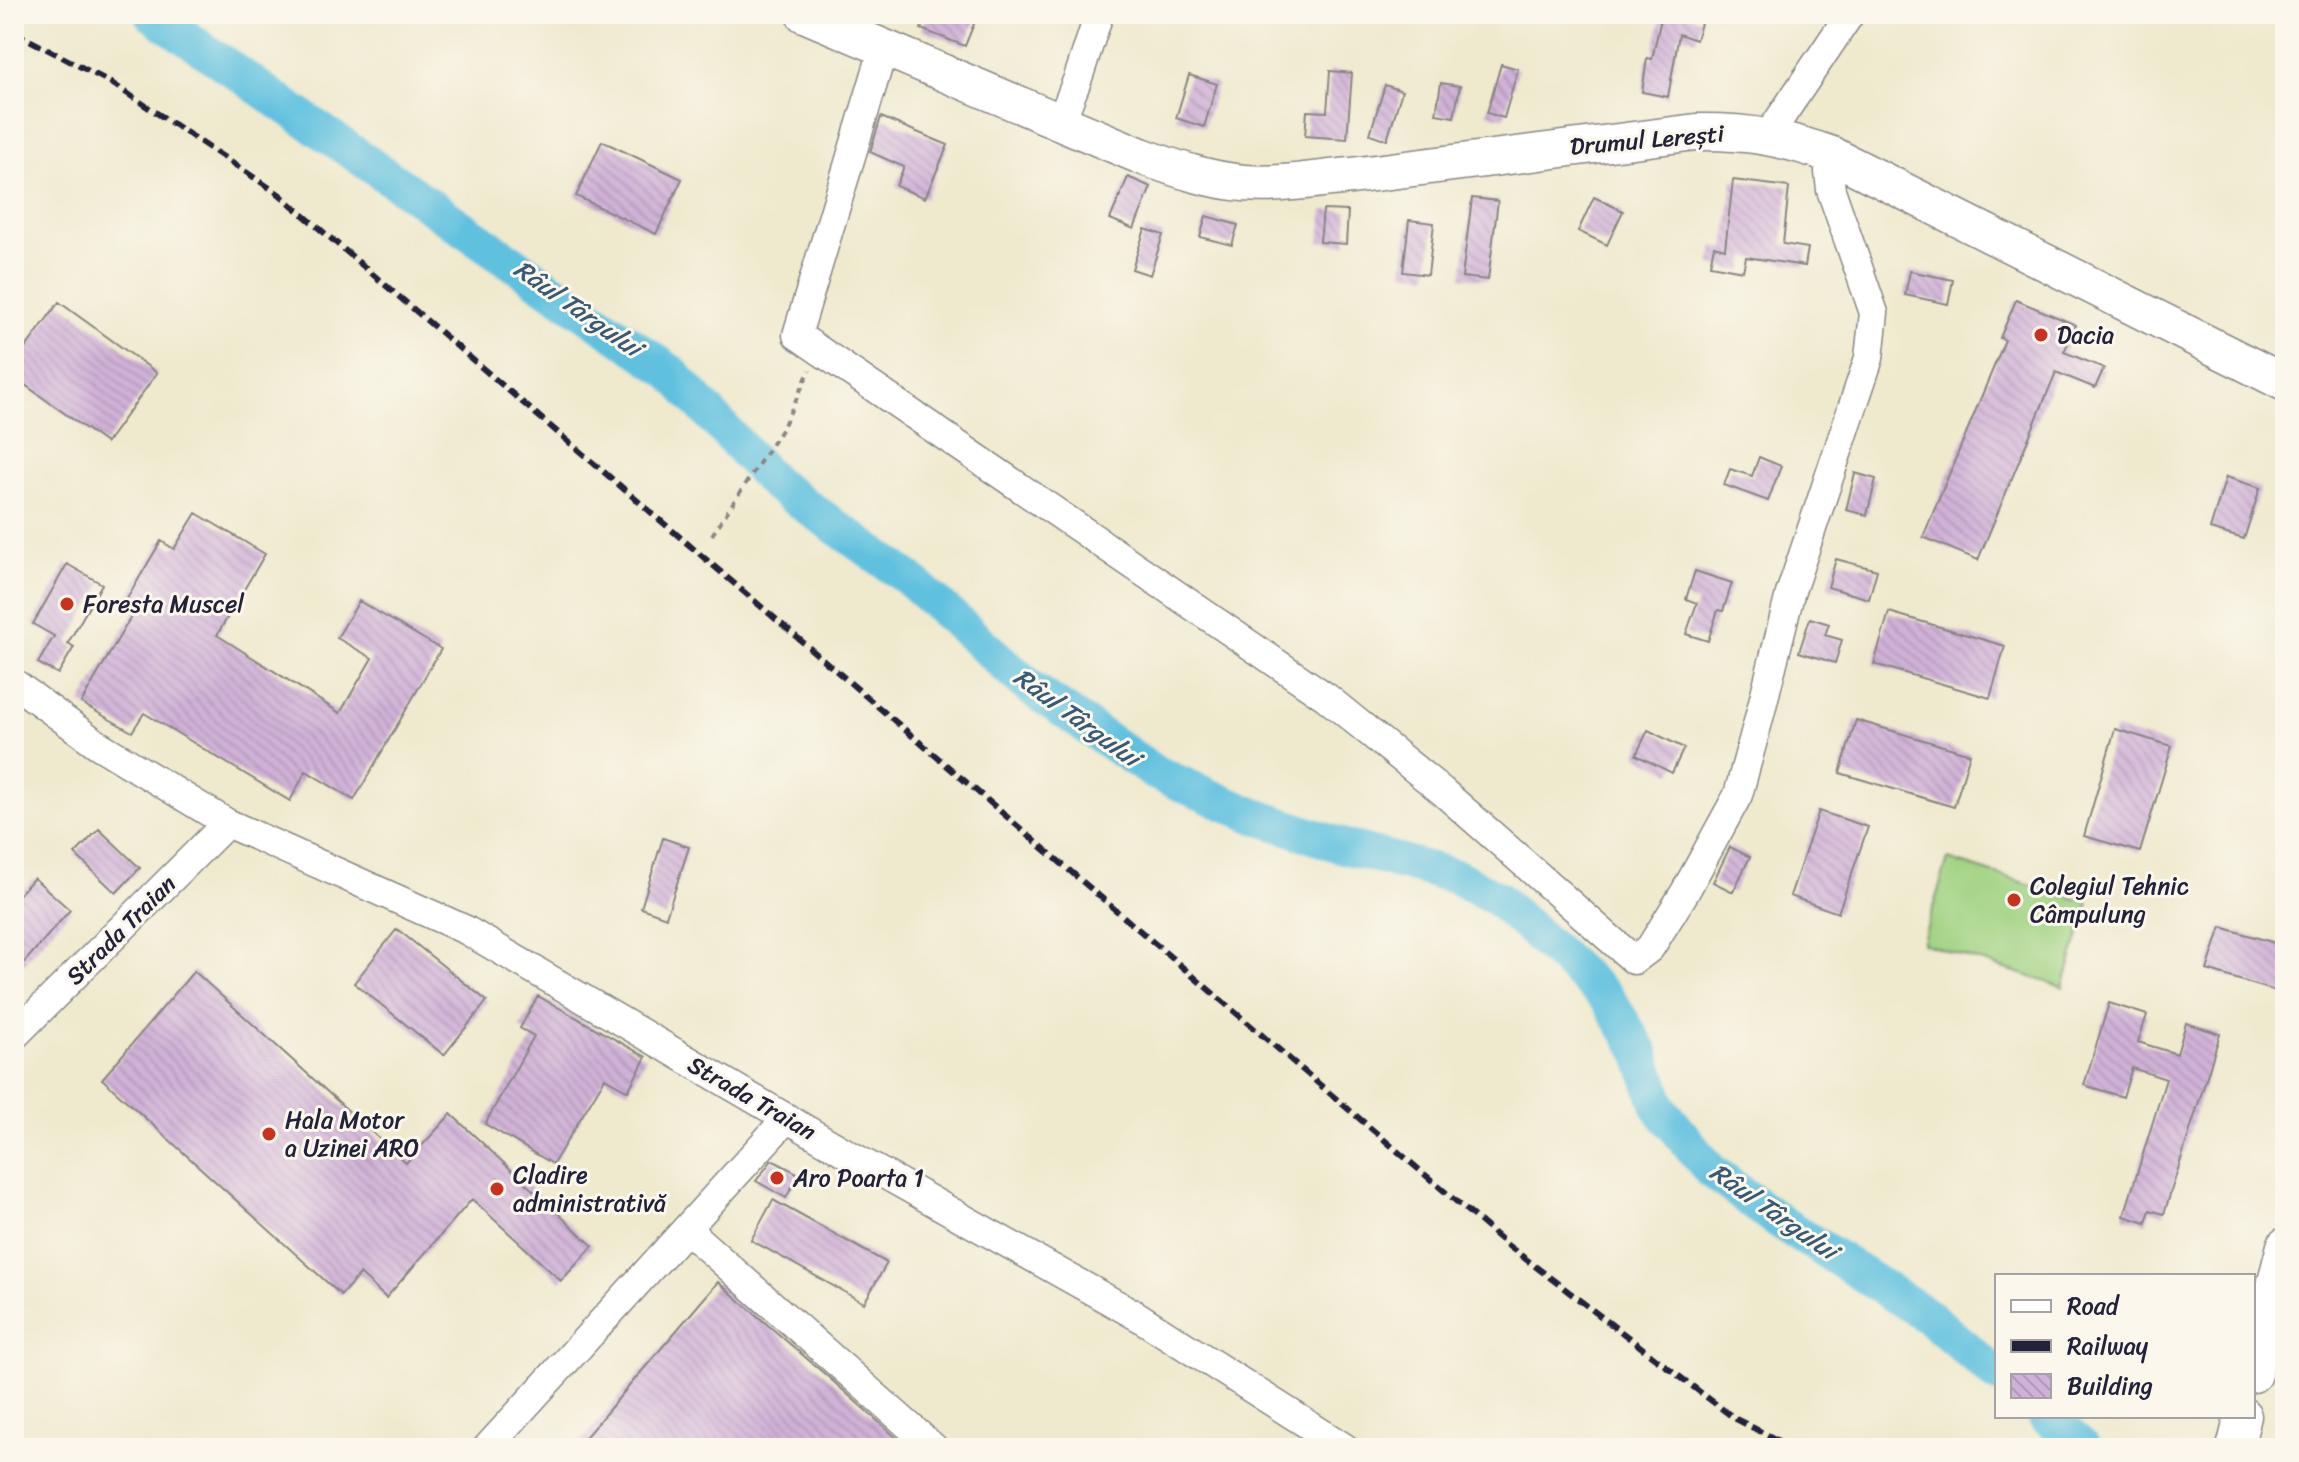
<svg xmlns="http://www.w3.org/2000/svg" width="2299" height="1462" viewBox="0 0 2299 1462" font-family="Sriracha,sans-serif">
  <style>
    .garden { fill: #a0d281; stroke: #617a5e; stroke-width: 2 }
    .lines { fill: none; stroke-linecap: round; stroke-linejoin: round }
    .river { stroke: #61c1df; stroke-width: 36 }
    .building { fill: url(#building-back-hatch) }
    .minor-casing { stroke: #888684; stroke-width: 31 }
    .major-casing { stroke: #888684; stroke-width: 39 }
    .path { stroke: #888684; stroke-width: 4; stroke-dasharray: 6 6; stroke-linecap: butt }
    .minor { stroke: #fff; stroke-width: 28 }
    .major { stroke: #fff; stroke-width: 36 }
    .rail { stroke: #22223b; stroke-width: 6; stroke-dasharray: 12 6; stroke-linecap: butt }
    .poi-dot { fill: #c8321e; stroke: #fbf7ec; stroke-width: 3 }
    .labels { text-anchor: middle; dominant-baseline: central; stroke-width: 6; stroke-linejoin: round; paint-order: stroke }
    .street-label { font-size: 24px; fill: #22223b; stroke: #fbf7ec }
    .poi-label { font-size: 24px; fill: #22223b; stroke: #fbf7ec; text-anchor: start }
    .water-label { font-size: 26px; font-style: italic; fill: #385a74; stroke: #fbf7ec }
  </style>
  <defs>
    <pattern id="building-back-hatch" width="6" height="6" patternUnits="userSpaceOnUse" patternTransform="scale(2)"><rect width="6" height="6" fill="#d0b1d7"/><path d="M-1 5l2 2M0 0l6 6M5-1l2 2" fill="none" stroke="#b298b9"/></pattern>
  </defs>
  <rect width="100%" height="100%" fill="#fbf7ec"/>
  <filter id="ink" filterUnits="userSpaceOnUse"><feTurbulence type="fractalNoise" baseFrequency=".0125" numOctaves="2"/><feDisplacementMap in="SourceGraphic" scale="16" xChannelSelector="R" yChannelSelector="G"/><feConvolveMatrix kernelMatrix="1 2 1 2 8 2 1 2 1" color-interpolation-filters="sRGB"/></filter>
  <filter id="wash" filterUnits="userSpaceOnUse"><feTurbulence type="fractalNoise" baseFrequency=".006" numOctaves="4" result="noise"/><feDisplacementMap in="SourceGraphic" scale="32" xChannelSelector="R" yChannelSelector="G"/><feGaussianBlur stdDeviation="1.8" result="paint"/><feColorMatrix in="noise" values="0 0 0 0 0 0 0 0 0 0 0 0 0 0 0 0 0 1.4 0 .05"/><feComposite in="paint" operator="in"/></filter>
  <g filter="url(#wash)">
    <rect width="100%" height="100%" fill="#efe9ce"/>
    <path class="garden" d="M1948,859l141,44 -26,84 -141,-44z"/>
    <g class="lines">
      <path class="river" d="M152,14l519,358 103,111 134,95 124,111 122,83 96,42 89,31 118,32 39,21 111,100 34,54 18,55 51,63 67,50 152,97 68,58
        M2045,1416l38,32"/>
    </g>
    <g id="blocks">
      <path class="building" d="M927,14h51l-13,32 -44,-17z
        M1662,14h18l22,6 -6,20 -17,-6 -11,63 -26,-5 5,-34 5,1z
        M1501,64l17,5 -14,49 -17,-5z
        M1330,71l22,2 -5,66 -42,-3 2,-25 20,1z
        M1189,75l28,9 -13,43 -28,-9z
        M1441,83l19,3 -6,31 -18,-3z
        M1385,85l17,6 -15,49 -17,-6z
        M881,117l67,28 -23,53 -29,-12 8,-19 -34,-15z
        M602,141l80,38 -26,55 -80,-38z
        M1128,177l23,10 -17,42 -24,-10z
        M1733,180l56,7 -6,57 25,4 -3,18 -59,-9 -3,14 -33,-6 4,-19 11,3z
        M1594,197l29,14 -16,34 -29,-14z
        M1472,198l26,3 -10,79 -26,-3z
        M1323,210l25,1 -2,33 -26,-2z
        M1206,216l32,9 -6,20 -32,-8z
        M1409,220l25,3 -6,52 -25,-3z
        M1145,229l18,6 -13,40 -18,-6z
        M1910,271l43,9 -5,24 -43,-9z
        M2016,300l60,25 -12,27 40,16 -9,20 -39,-16 -78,188 -55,-23 82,-197 -5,-2z
        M59,302l98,71 -51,70 -92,-66v-13z
        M1759,457l22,9 -13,35 -44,-16 6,-16 22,7z
        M1855,473l21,6 -9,36 -21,-5z
        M2226,477l34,11 -16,51 -34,-10z
        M196,513l69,41 -48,81 123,78 32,-55 -35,-20 22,-37 82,48 -87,151 -48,-29 -16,30 -146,-88 -12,19 -51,-29 55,-95 -11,-6 36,-61 13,8z
        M1836,559l41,11 -8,29 -41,-12z
        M67,564l35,20 -34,59 6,4 -16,27 -20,-11 16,-27 -21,-12z
        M1695,571l37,12 -9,28 -5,-1 -10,31 -22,-7 11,-31 -11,-4z
        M1889,612l116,34 -15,52 -116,-34z
        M1810,618l19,6 -4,11 17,5 -7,23 -36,-11z
        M1856,720l114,34 -16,53 -114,-34z
        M2115,729l57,17 -32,106 -56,-16z
        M1648,730l36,18 -12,25 -36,-18z
        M1819,811l49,16 -30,86 -48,-17z
        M99,829l41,39 -24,25 -41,-39z
        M663,838l26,9 -23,70 -25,-9z
        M1730,847l20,10 -17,35 -20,-10z
        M34,878l36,32 -56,64v-74z
        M2221,927l64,19v48l-78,-24z
        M397,929l90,72 -43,54 -90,-72z
        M194,971l212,192 45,-49 142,132 -32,35 -89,-82 -86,99 -26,-24 -19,21 -239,-216z
        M538,996l108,61 -18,34 -23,-13 -52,86 -68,-40 49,-88 -14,-8z
        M2109,1003l38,12 -9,27 39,12 9,-31 34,11 -56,180 -14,-4 -4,13 -22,-7 42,-137 -34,-11 -9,29 -39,-12z
        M772,1160l27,14 -13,24 -30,-17z
        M773,1200l114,63 -23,40 -113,-63z
        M718,1282l109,94 81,72h-332z"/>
    </g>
  </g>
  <g filter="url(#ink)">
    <use href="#blocks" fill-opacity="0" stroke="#888684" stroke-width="2"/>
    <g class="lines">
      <defs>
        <path id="minor" d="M884,47l-87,288 529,362 116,94 192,169 16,-12 35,-56 53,-97 20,-73 32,-128 79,-236 5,-45 -43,-123 -2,-18 3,-17
          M1061,121l17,-43 21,-64
          M1768,136l82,-122
          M14,683l83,61 130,79
          M14,1036l213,-213 239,107 375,220 298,167 206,131
          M686,1229l248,219
          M487,1448l300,-330"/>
        <path id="major" d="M804,14l337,142c33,12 67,24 103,27 35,3 72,-4 107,-7l345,-44c53,-1 87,6 136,23l453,228
          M2253,1374l32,-128
          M2235,1448l8,-32"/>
      </defs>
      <use href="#minor" class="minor-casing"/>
      <use href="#major" class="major-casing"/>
      <path class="path" d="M712,535l71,-108 27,-57"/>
      <use href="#minor" class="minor"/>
      <use href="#major" class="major"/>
      <path class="rail" d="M14,32l96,50 169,112 1227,1050 228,174 59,30"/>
    </g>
  </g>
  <g class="poi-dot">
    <circle cx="2041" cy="335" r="8"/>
    <circle cx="67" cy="604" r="8"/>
    <circle cx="2014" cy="900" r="8"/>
    <circle cx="269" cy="1134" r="8"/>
    <circle cx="777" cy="1178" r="8"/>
    <circle cx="497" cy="1189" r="8"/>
  </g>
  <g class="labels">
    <g class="street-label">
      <text transform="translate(1647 140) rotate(-5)">Drumul Lerești</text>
      <text transform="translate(121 930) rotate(-45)">Strada Traian</text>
      <text transform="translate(752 1098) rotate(30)">Strada Traian</text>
    </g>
    <g class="poi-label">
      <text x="2057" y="335">Dacia</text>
      <text x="83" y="604">Foresta Muscel</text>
      <text x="2030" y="886">Colegiul Tehnic<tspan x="2030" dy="28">Câmpulung</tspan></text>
      <text x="285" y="1120">Hala Motor<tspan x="285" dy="28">a Uzinei ARO</tspan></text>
      <text x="513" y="1175">Cladire<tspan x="513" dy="28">administrativă</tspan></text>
      <text x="793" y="1178">Aro Poarta 1</text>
    </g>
    <g class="water-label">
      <text transform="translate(578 308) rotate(35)">Râul Târgului</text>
      <text transform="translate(1077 717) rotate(36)">Râul Târgului</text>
      <text transform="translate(1774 1211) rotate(35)">Râul Târgului</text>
    </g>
  </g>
  <rect width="2299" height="1462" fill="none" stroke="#fbf7ec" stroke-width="48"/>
  <rect x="1995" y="1274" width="260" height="144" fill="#fbf7ec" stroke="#a4a2a5" stroke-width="2"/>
  <rect x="2011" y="1300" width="40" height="12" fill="#ffffff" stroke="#a4a2a5" stroke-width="2"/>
  <text x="2067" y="1314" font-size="24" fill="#22223b">Road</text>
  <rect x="2011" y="1340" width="40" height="12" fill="#22223b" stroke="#a4a2a5" stroke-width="2"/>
  <text x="2067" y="1354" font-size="24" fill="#22223b">Railway</text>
  <rect x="2011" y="1374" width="40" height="24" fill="url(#building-back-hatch)" stroke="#a4a2a5" stroke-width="2"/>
  <text x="2067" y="1394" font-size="24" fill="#22223b">Building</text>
</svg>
